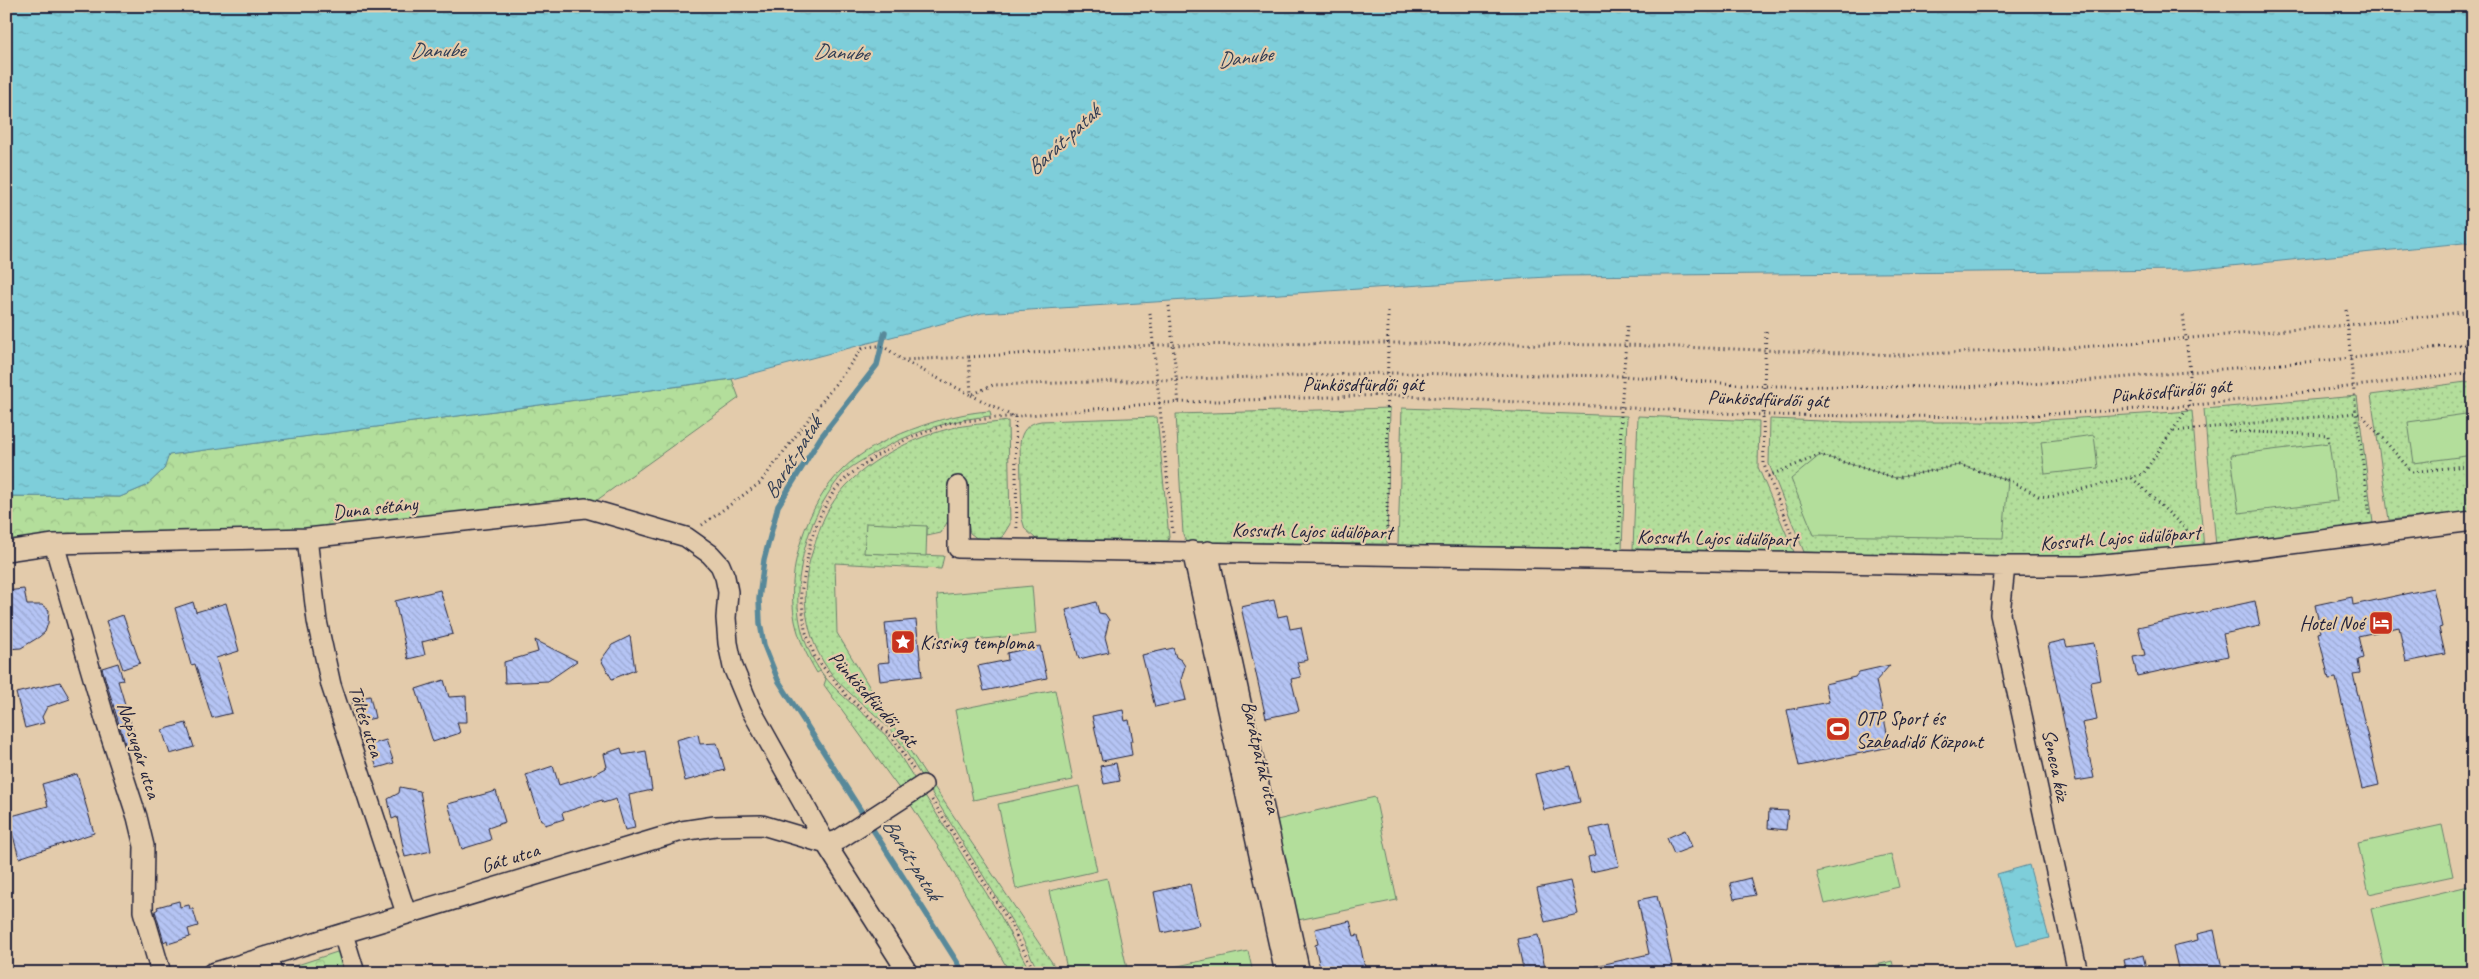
<svg xmlns="http://www.w3.org/2000/svg" width="2479" height="979" viewBox="0 0 2479 979" font-family="Caveat,sans-serif">
  <style>
    .grass { fill: url(#grass-dots); stroke: #6a806b }
    .forest { fill: url(#forest-crowns); stroke: #6a806b }
    .park { fill: #b3de9b; stroke: #6a806b }
    .water { fill: url(#water-ripples); stroke: #59899a }
    .lines { fill: none; stroke-linecap: round; stroke-linejoin: round }
    .stream { stroke: #59899a; stroke-width: 5.5 }
    .building { fill: url(#building-back-hatch); stroke: #22223b }
    .minor-casing { stroke: #22223b; stroke-width: 22 }
    .path { stroke: #22223b; stroke-width: 3; stroke-dasharray: 1 4; stroke-linecap: butt }
    .minor { stroke: #e3cbab; stroke-width: 19 }
    .labels { text-anchor: middle; dominant-baseline: central; stroke-width: 4.5; stroke-linejoin: round; paint-order: stroke }
    .street-label { font-size: 20px; fill: #22223b; stroke: #e3cbab }
    .poi-label { font-size: 20px; fill: #22223b; stroke: #e3cbab; text-anchor: start }
    .water-label { font-size: 21px; font-style: italic; fill: #303c53; stroke: #e3cbab }
  </style>
  <defs>
    <pattern id="grass-dots" width="8" height="8" patternUnits="userSpaceOnUse" patternTransform="scale(1.25)"><rect width="8" height="8" fill="#b3de9b"/><path d="M2 2h.1M6 6h.1" fill="none" stroke="#9abe86" stroke-width="1.8" stroke-linecap="round"/></pattern>
    <pattern id="forest-crowns" width="20" height="18" patternUnits="userSpaceOnUse" patternTransform="scale(1.25)"><rect width="20" height="18" fill="#b3de9b"/><path d="M2 6a3 3 0 1 1 6 0M12 15a3 3 0 1 1 6 0" fill="none" stroke="#9abe86"/></pattern>
    <pattern id="water-ripples" width="26" height="14" patternUnits="userSpaceOnUse" patternTransform="scale(1.25)"><rect width="26" height="14" fill="#7eceda"/><path d="M2 4q2-2 4 0t4 0M15 11q2-2 4 0t4 0" fill="none" stroke="#6db1bc"/></pattern>
    <pattern id="building-back-hatch" width="6" height="6" patternUnits="userSpaceOnUse" patternTransform="scale(1.25)"><rect width="6" height="6" fill="#b5c4f4"/><path d="M-1 5l2 2M0 0l6 6M5-1l2 2" fill="none" stroke="#9ba8d2"/></pattern>
  </defs>
  <rect width="100%" height="100%" fill="#e3cbab"/>
  <filter id="ink" filterUnits="userSpaceOnUse"><feTurbulence type="fractalNoise" baseFrequency=".02" numOctaves="2"/><feDisplacementMap in="SourceGraphic" scale="10" xChannelSelector="R" yChannelSelector="G"/><feConvolveMatrix kernelMatrix="1 2 1 2 8 2 1 2 1" color-interpolation-filters="sRGB"/></filter>
  <g filter="url(#ink)">
    <path class="grass" d="M2473,381v131l-84,8 -18,-125z
      M2357,396l16,127 -157,23 -12,-137z
      M1390,408l-3,136 -201,-2 -3,-8 -7,-120z
      M1402,408l225,8 -5,133 -224,-4z
      M990,411l1,5c-43,4 -80,16 -118,38 -10,6 -22,12 -31,21 -22,26 -36,58 -41,92 -6,31 -4,59 10,88 18,38 56,56 81,88l108,172 31,58h-21l-66,-117 -31,-48 -89,-123 2,-6 -6,-8 -3,2c-10,-17 -18,-33 -22,-52 -10,-51 11,-116 48,-152 30,-30 104,-56 147,-58z
      M2192,411l12,138 -113,8 -80,1 -207,-6 -35,-88 1,-45 78,3h167z
      M1638,416l121,5 -1,46 36,85 -161,-3z
      M1157,417l12,120 -1,4 -132,-2 -11,-10 -3,-10 -2,-75c1,-13 8,-21 21,-23z
      M1008,421l2,103 -8,13 -19,6 -13,-10 -4,-20 -17,6 -8,14 -14,3v-10l-63,27 80,3 -3,13 -106,-6 2,70 53,88 169,252h-20l-18,-37 -121,-194c-21,-31 -57,-47 -76,-79 -20,-33 -24,-73 -12,-110 5,-15 9,-32 18,-46 24,-40 73,-66 118,-78 19,-5 40,-5 60,-8z"/>
    <path class="forest" d="M732,379l7,19 -153,110 -580,43v-55l114,1 26,-11 18,-17 4,-14z
      M340,951l6,22h-67v-2z"/>
    <path class="park" d="M2473,413v42l-59,8 -6,-41z
      M2094,435l4,33 -53,6 -4,-32z
      M2329,443l8,58 -98,12 -8,-58z
      M1820,455l76,23 64,-13 48,15 -5,58 -189,-3 -23,-56z
      M866,523l61,3 -1,30 -62,-3z
      M1032,586l4,48 -95,9 -4,-48z
      M1055,690l18,90 -100,20 -18,-90z
      M1079,786l18,85 -81,18 -18,-85z
      M1375,797l22,103 -99,20 -21,-100z
      M2442,825l11,51 -84,18 -11,-51z
      M1891,854l8,33 -74,17 -8,-32z
      M1107,878l21,95h-60l-19,-82z
      M2473,885v88h-87l-15,-64z
      M1248,951l5,22h-108z
      M1892,961l3,12h-49z"/>
    <path class="water" d="M6,6h2467v236l-283,28 -627,6 -581,37 -250,66 -563,76 -5,14 -18,17 -26,11 -114,-1z
      M2029,865l20,73 -32,8 -20,-72z"/>
    <g class="lines">
      <path class="stream" d="M885,332l-8,33 -56,72 -43,69 -14,54 -5,39 1,24 4,22 14,35 186,293"/>
    </g>
    <path class="building" d="M2433,588l9,39 -3,1 6,26 -39,8 -7,-35 -41,9 5,22 -5,2 2,13 -7,1 26,111 -17,4 -26,-111 -7,1 -11,-46 3,-1 -6,-27 37,-8 1,8z
      M24,589l3,16h15l7,5 -1,13 -3,9 -6,5 -18,11 -15,1v-58z
      M440,590l13,44 -31,8 3,13 -17,4 -13,-58z
      M1274,600l4,17 9,-2 3,14 11,-2 7,33 -11,2 4,15 -10,2 8,32 -33,7 -25,-111z
      M2255,601l5,25 -37,8 5,22 -91,20 -4,-19 12,-2 -7,-28z
      M193,602l3,10 30,-9 13,48 -23,7 16,55 -20,5 -17,-54 -4,1 -16,-57z
      M1096,602l3,11 6,1 4,6 -4,17 4,15 -30,7 -13,-49z
      M123,615l17,48 -17,6 -17,-48z
      M916,620l6,56 -42,5 -2,-18 11,-1 -4,-39z
      M630,636l5,34 -23,9 -11,-19 11,-15z
      M535,640l42,21 -29,20 -43,2 -1,-21 34,-10z
      M2065,640l2,7 27,-4 7,37 -11,2 7,38 -15,3 12,55 -18,3 -28,-137z
      M1040,646l7,32 -63,13 -6,-25 30,-6 -1,-7z
      M1173,648l3,9 5,3 4,6 -4,14 5,20 -31,7 -13,-52z
      M118,663l5,17 -5,1 19,63 -11,3 -24,-79z
      M1890,665l-14,16 14,66 -91,19 -12,-56 42,-8 -4,-18 30,-7 4,-5z
      M444,680l5,17 17,-1 1,26h-10l3,11 -27,9 -17,-53z
      M60,682l10,17 -23,8 -5,10 2,6 -19,5 -9,-35z
      M370,696l5,22 -19,4 -4,-22z
      M1123,710l2,11 4,-1 4,21h-3l2,14 -30,6 -10,-45z
      M186,723l8,24 -24,7 -8,-24z
      M698,734l2,10 17,-1 8,27 -40,11 -9,-41z
      M386,740l8,23 -17,5 -8,-23z
      M621,748l2,7 23,-4 6,39 -23,5 6,33 -10,2 -9,-31 -13,4 -1,-3 -40,13 2,6 -19,6 -2,-5h-2l-15,-45 27,-9 6,19 35,-11 13,-7 -3,-13z
      M1116,763l4,18 -16,3 -4,-18z
      M1571,766l9,36 -36,8 -9,-36z
      M77,774l17,59 -75,25 -11,-41 40,-11 -6,-22z
      M400,787l20,4 11,60 -26,6 -8,-40 -5,2 -4,-20 11,-6z
      M496,791l9,31 -17,6 3,12 -29,9 -14,-45z
      M1769,810l19,1 -2,19 -18,-2z
      M1610,825l9,41 -28,6 -3,-15 8,-2 -6,-26z
      M1685,830l7,17 -18,7 -7,-16z
      M1750,878l5,17 -21,4 -4,-16z
      M1570,881l8,33 -33,8 -8,-34z
      M1190,884l9,41 -37,8 -8,-41z
      M1657,896l17,77h-77l-1,-7 53,-12 -11,-54z
      M179,901l1,6 9,-2 1,4h3l5,17 -10,3 2,8 -22,7 -1,-4 -3,2 -9,-31 3,-2 -1,-2z
      M1350,921l4,15 4,-1 8,38h-45l-6,-28 3,-1 -3,-15z
      M2214,930l9,43h-44l-6,-27 25,-6 -1,-6z
      M1538,935l8,38h-22l-7,-34z
      M2143,955l4,18h-20l-3,-13z"/>
    <g class="lines">
      <defs>
        <path id="minor" d="M958,486v62l1047,18h77l129,-12 262,-33
          M307,538l10,83 14,64 75,228
          M54,544l51,175 32,98 7,29 -1,65 18,62
          M6,551l48,-7 253,-6 279,-30 100,29 24,17 10,11 5,12 3,15 -2,26 2,25 5,24 17,41 76,136 82,129
          M1192,551l93,422
          M1208,551l92,422
          M2005,566l-5,48 78,359
          M826,844l12,-4 85,-55
          M343,934l12,39
          M268,956l5,17
          M212,973l470,-142 33,-5 47,-1 64,19"/>
      </defs>
      <use href="#minor" class="minor-casing"/>
      <path class="path" d="M1169,306l10,98
        M2346,310l10,103 14,102
        M1150,313l23,220
        M1766,332l-3,83 1,50 31,78
        M969,357l184,-12 235,-2 237,2 273,10 171,-7 278,-23 126,-14
        M902,360l69,35 22,-10 394,-12 235,3 143,10 197,1 108,-5 282,-24 121,-15
        M1015,417l2,115
        M2229,425l1,6 98,4 1,8
        M2174,431l182,-18 7,3 49,56 61,-7
        M1768,476l52,-21 76,23 64,-13 48,15 31,16 12,1 92,-23 46,-68 1,-35 -7,-57
        M2132,478l61,58
        M702,525l58,-42 102,-134c21,-7 24,-1 40,11l67,-3 2,38 43,22
        M1387,538l1,-226
        M1619,542l2,-131 6,-85
        M913,769l-20,-31 -47,-43 -31,-38 -10,-27 -4,-37 10,-54 10,-25 13,-23 13,-14 27,-20 31,-17 47,-18 208,-19 227,-8 376,20 239,2 187,-11 284,-34
        M932,800l78,123 25,50"/>
      <use href="#minor" class="minor"/>
    </g>
  </g>
  <defs>
    <symbol id="hotel-square" viewBox="-11 -11 22 22"><rect x="-9" y="-9" width="18" height="18" rx="4" fill="#c8321e" stroke="#e3cbab"/><path d="M-6-4.5h1.5V1H6V5H4.5V3h-9V5H-6ZM-4 0a1.8 1.8 0 1 1 3.6 0ZM.5 0V-2.5h3Q6-2.5 6 0Z" fill="#fff"/></symbol>
    <symbol id="sight-square" viewBox="-11 -11 22 22"><rect x="-9" y="-9" width="18" height="18" rx="4" fill="#c8321e" stroke="#e3cbab"/><path d="M0-6L1.8-2.2L6-1.7L2.9 1.2L3.7 5.4L0 3.3L-3.7 5.4L-2.9 1.2L-6-1.7L-1.8-2.2Z" fill="#fff"/></symbol>
    <symbol id="stadium-square" viewBox="-11 -11 22 22"><rect x="-9" y="-9" width="18" height="18" rx="4" fill="#c8321e" stroke="#e3cbab"/><path d="M0-5a6.5 5 0 1 0 0 10a6.5 5 0 1 0 0-10ZM-3.5-1.8h7v3.6h-7Z" fill="#fff"/></symbol>
  </defs>
  <g fill-rule="evenodd">
    <use href="#hotel-square" x="2367" y="609" width="28" height="28"/>
    <use href="#sight-square" x="889" y="628" width="28" height="28"/>
    <use href="#stadium-square" x="1824" y="715" width="28" height="28"/>
  </g>
  <g class="labels">
    <g class="street-label">
      <text x="1363" y="384">Pünkösdfürdői gát</text>
      <text transform="translate(2171 391) rotate(-5)">Pünkösdfürdői gát</text>
      <text transform="translate(1768 399) rotate(2)">Pünkösdfürdői gát</text>
      <text transform="translate(375 508) rotate(-6)">Duna sétány</text>
      <text transform="translate(1312 531) rotate(1)">Kossuth Lajos üdülőpart</text>
      <text transform="translate(1717 538) rotate(1)">Kossuth Lajos üdülőpart</text>
      <text transform="translate(2120 538) rotate(-4)">Kossuth Lajos üdülőpart</text>
      <text transform="translate(873 699) rotate(48)">Pünkösdfürdői gát</text>
      <text transform="translate(366 721) rotate(72)">Töltés utca</text>
      <text transform="translate(139 750) rotate(72)">Napsugár utca</text>
      <text transform="translate(1261 757) rotate(77)">Barátpatak utca</text>
      <text transform="translate(2056 765) rotate(78)">Seneca köz</text>
      <text transform="translate(510 858) rotate(-17)">Gát utca</text>
    </g>
    <g class="poi-label">
      <text x="2364" y="623" text-anchor="end">Hotel Noé</text>
      <text x="920" y="642">Kissing temploma</text>
      <text x="1856" y="718">OTP Sport és<tspan x="1856" dy="23">Szabadidő Központ</tspan></text>
    </g>
    <g class="water-label">
      <text transform="translate(437 50) rotate(-1)">Danube</text>
      <text transform="translate(841 52) rotate(3)">Danube</text>
      <text transform="translate(1245 57) rotate(-7)">Danube</text>
      <text transform="translate(1063 140) rotate(-43)">Barát-patak</text>
      <text transform="translate(792 458) rotate(-58)">Barát-patak</text>
      <text transform="translate(912 859) rotate(58)">Barát-patak</text>
    </g>
  </g>
  <rect width="2479" height="979" fill="none" stroke="#e3cbab" stroke-width="25"/>
  <rect x="12" y="12" width="2454" height="954" fill="none" stroke="#22223b" stroke-width="2" filter="url(#ink)"/>
</svg>
